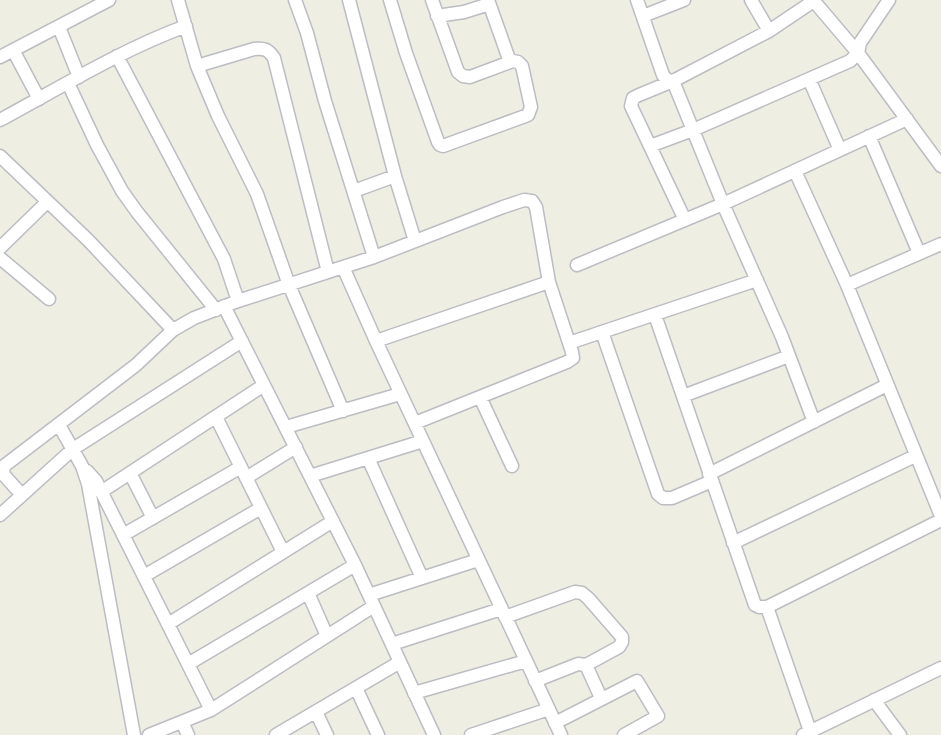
<svg xmlns="http://www.w3.org/2000/svg" width="941" height="735" viewBox="0 0 941 735" font-family="Commissioner,sans-serif">
  <style>
    .lines { fill: none; stroke-linecap: round; stroke-linejoin: round }
    .minor-casing { stroke: #bbbdc3; stroke-width: 15 }
    .minor { stroke: #fff; stroke-width: 12 }
  </style>
  <rect width="100%" height="100%" fill="#efeee3"/>
  <g class="lines">
    <defs>
      <path id="minor" d="M178,0l19,66 21,50 39,78 32,91 54,126
        M295,0l12,33 18,68 49,156
        M349,0l46,176 20,65
        M390,0l16,53 32,89 2,3 3,1 85,-31 3,-8 -9,-41 -4,-4 -5,-1 -43,16 -7,-1 -5,-4 -26,-72
        M488,0l22,62
        M637,0l26,75 4,5 6,1 50,123 59,133 32,85
        M751,0l18,31
        M813,0l45,53 83,113
        M437,16l27,-4 25,-8
        M643,16l41,-16
        M59,27l20,50
        M13,50l26,49
        M117,56l107,203 14,42
        M0,57l109,-57
        M197,66l57,-17c10,-1 14,0 20,9l54,214
        M809,79l31,71
        M68,83l29,62 25,46 15,21 79,98
        M0,120c61,-33 121,-70 186,-94
        M869,136l50,117
        M650,146l43,-16 157,-69 8,-8 2,-10 29,-43
        M0,156l88,84 85,90
        M795,171l52,114 94,231
        M354,191l41,-15
        M685,220l-54,-114 2,-8 6,-3 34,-14 96,-50 46,-31
        M0,248l47,-46
        M0,258l49,41
        M577,265l146,-61 184,-85
        M343,267l33,74 185,394
        M847,285l94,-41
        M224,306l131,259 79,170
        M655,315l100,290 4,2h8l174,-87
        M602,332l56,162 5,4h9l40,-17
        M376,341l173,-59
        M569,343l188,-63
        M683,396l106,-40
        M480,397l32,69
        M216,417l67,135
        M59,425l23,41 6,18 46,251
        M286,427l114,-33
        M368,458l54,120
        M87,471l9,10 115,229
        M130,473l23,45
        M709,474l178,-89
        M310,476l113,-35
        M246,478l50,-31
        M101,492l163,-107
        M22,495l-19,-21 1,-8 132,-101 37,-35 21,-12 44,-17 136,-44 129,-50 21,-7 8,1 4,6 13,75 23,70 1,6 -6,4 -152,61
        M0,515l73,-66 169,-108
        M123,535l118,-68
        M733,543l182,-87
        M144,576l117,-68
        M308,593l19,43
        M369,595l109,-35
        M767,607l43,124
        M505,617l70,-25 7,1 6,5 34,39v5l-3,5 -33,18 -8,-1 -43,17
        M168,624l165,-103
        M392,644l109,-35
        M188,664l167,-99
        M586,665l15,33
        M356,688l22,47
        M414,693l112,-32
        M874,700l26,35
        M316,712l11,23
        M182,722l6,13
        M555,723l82,-42 21,35 -34,19
        M149,735l62,-25 163,-104
        M276,735l124,-73
        M471,735l78,-26
        M803,735l138,-67"/>
    </defs>
    <use href="#minor" class="minor-casing"/>
    <use href="#minor" class="minor"/>
  </g>
</svg>
